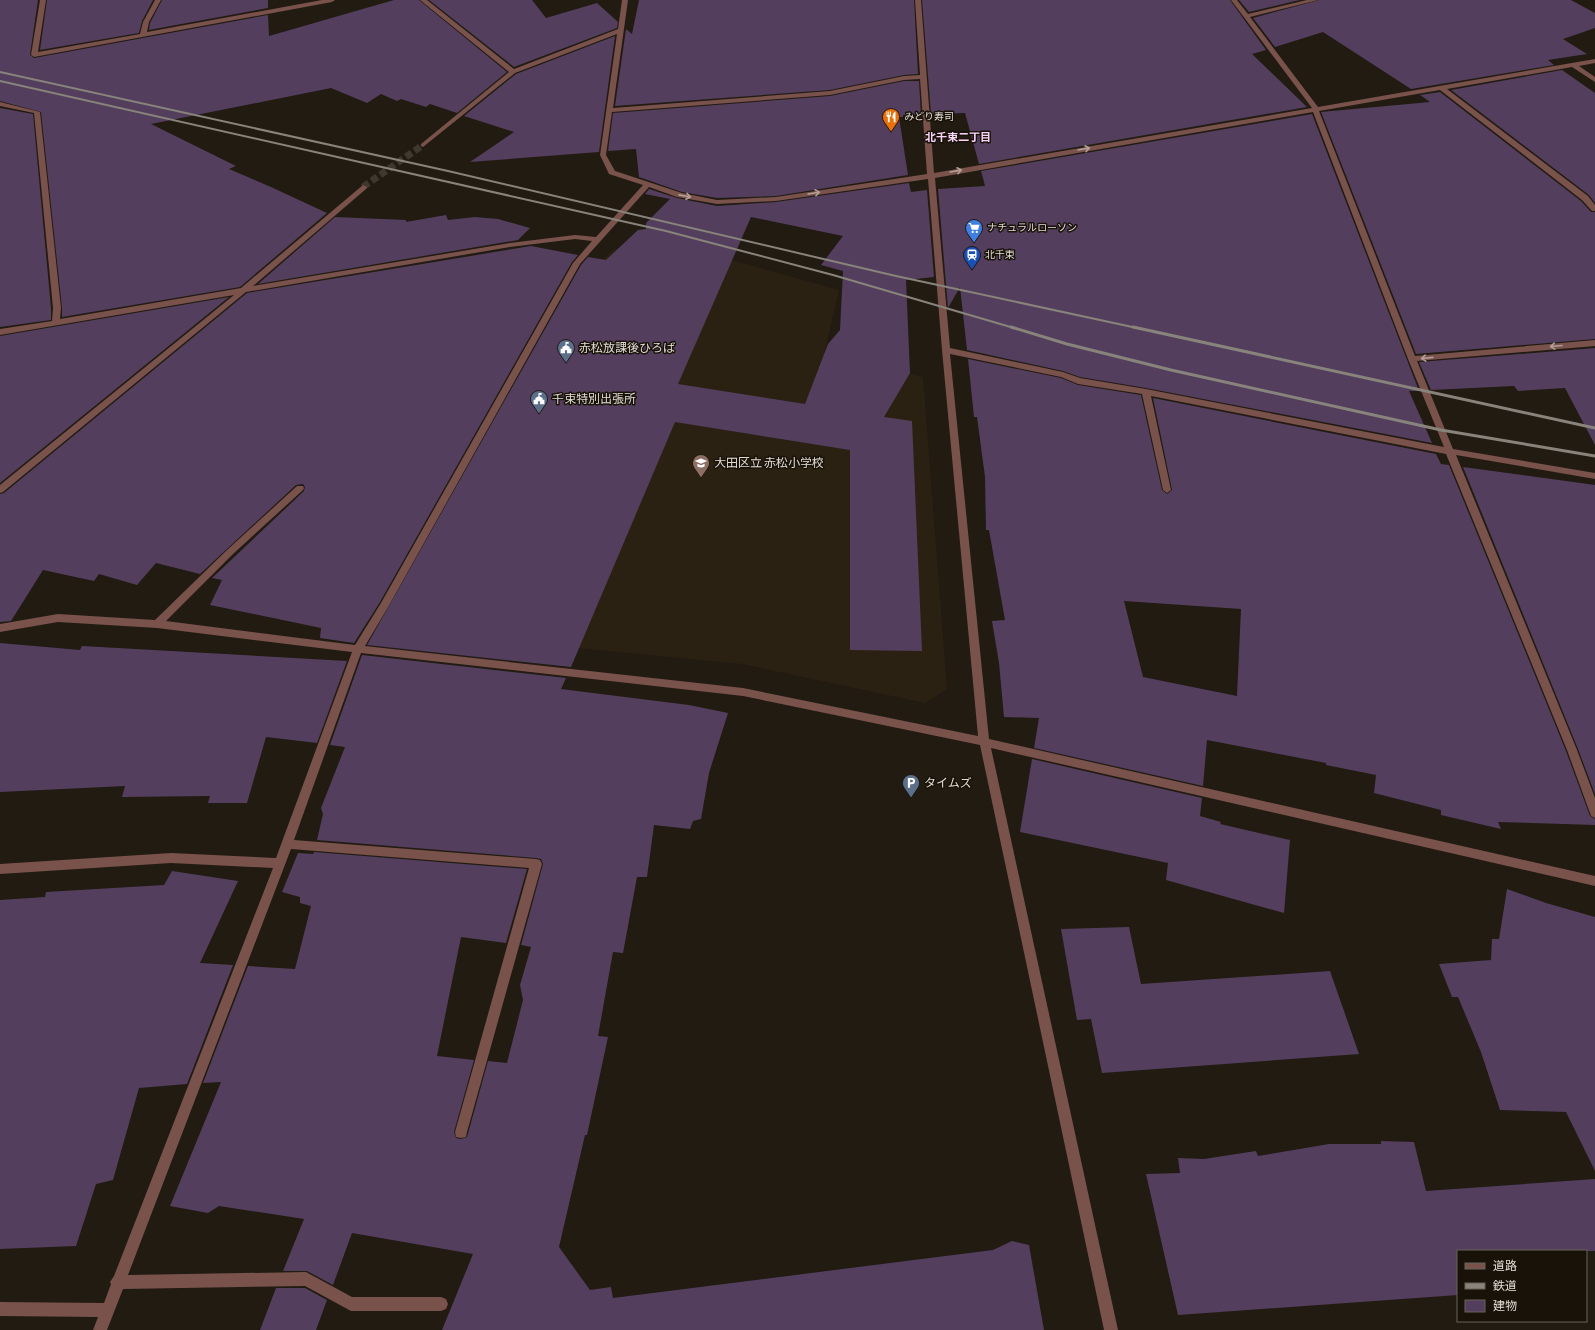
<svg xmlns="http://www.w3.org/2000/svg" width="1595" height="1330" viewBox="0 0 1595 1330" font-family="'Alegreya Sans','Noto Sans JP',sans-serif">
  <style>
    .built { fill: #2b2112 }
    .building { fill: #543e5d; fill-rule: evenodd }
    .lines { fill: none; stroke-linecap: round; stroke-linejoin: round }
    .minor-tunnel { stroke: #3e382f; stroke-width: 7; stroke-dasharray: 7 3.5; stroke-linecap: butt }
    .minor { fill: #78524b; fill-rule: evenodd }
    .rail-far1 { stroke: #88837b; stroke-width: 2 }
    .rail { stroke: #88837b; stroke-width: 3 }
    .oneway { stroke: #b29e97 }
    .labels { text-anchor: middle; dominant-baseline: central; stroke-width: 3; stroke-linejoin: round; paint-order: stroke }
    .far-poi-label { font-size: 10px; fill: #e1ddd6; stroke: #181209; text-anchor: start }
    .far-neighbourhood-label { font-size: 11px; font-weight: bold; fill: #f9d6f9; stroke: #181209 }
    .poi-label { font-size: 12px; fill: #e1ddd6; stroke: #181209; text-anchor: start }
  </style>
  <rect width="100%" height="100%" fill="#211b12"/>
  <path class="built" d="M614,249l41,6 62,1 122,34 -15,65 99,22 24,312 -22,14 -183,-39 -318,-31 172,-367z"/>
  <path class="building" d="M0,0h38l-8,55 4,3 234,-43 1,21 125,-36h25l88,72 -50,41 -27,-9 -4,3 -25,-8 -4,2 -16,-7 -14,9 -36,-15 -180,36 85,42 -7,3 42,18 56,26 -87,74 -178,30v-9l-21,-196 -41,-11z
    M47,0h106l-11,21 -3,12 -99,17z
    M162,0h106v8l-119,22 1,-7z
    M429,0h103l14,18 51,-15 21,19 -1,6 -103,39z
    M639,0h275l4,74 -14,1 -74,15 -215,16 11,-77 6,5z
    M922,0h308l36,50 -14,4 55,53 -328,57 -14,-51 -34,1z
    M1239,0h61l-51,12z
    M1319,0h252l24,13v15l-32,11 24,15 -39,6 6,5 -143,24 -88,-57 -48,15 -22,-29z
    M615,36l-16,116 -129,10 44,-30 -50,-16 52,-42z
    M1562,70l33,23v110l-6,-8 -138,-105z
    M904,81h15l2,34h-18v2h-4l9,58 -132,21 -59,2 -35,-6 -43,-15 -3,-28 -28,2 5,-38 217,-17z
    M1440,92l141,109 10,11h4v127l-179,15 -95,-242 109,-10 -10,-7z
    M0,108l33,6 18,194v12l-51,7z
    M1312,114l107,277h-10l23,52 -286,-55 -66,-11 -17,-6 -96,-21 -7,-63 -12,21 -10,-119 47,-3 -4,-15z
    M909,183l2,9 16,-2 7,87 -28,3 4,93 -26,44 28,4 10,230 -72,-1v-200l-175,-28 -104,245 -204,-22 214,-380 7,-8 18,3 32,-30 8,-1v-6l24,-24 -25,-5 4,-5 28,9 40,8 59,-4zM751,217l92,19 -22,29 22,6 -3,59 -12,14 -23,60 -127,-20z
    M446,215l2,5 27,-3 23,2 32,9 -12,12 -260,44 77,-67 71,3v2z
    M531,246l47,9 -6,7 -192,340 -26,41 -34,-5 1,-10 -111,-23 12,-25 -10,-2 92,-87 1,-4 -2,-3 -7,1 -96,89 -44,-11 -19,22 -38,-11 -5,7 -51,-11 -32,51 -11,1v-128l4,-1 243,-200z
    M229,297l-229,186v-147z
    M1595,348v97l-30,-57 -47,3 -4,-5 -83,4 -12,-28z
    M968,359l93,19 17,7 63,10 21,95 5,4 5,-4 -19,-92 283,56 5,10 8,1 117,286 24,65 5,3v6l-97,-3 3,7 -60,-14v-5l-67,-17 2,-18 -50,-10v-2l-119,-23 -4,46 -169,-38 5,-30 -35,-1 -5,-54 -7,-42 13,-1 -16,-90h-3l-1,-53 -8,-60h-3zM1124,601l117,8 -4,87 -94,-19z
    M1463,467l132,18v309l-17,-45z
    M0,643l80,7 2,-4 265,15 -30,82 -51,-6 -19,66h-39l2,-7 -88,1 3,-11 -125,6z
    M362,655l204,23 -5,11 128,16 39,8 -19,60 -8,46 -8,2 -3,8 -36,-4 -7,52h-10l-14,76 -10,-1 -15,84 10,1 -21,98h-2l-26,112 31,43 21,-3 2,11 380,-48 19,-9 17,4 15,85h-602l31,-76 -121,-21 -19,52 -26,-14h-24l21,-52 -85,-13 -11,7 -38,-7 51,-124 -18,1 45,-117 47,3 16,-63 -11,-3v-6l-18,-5 16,-39 15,1 1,-2 213,17 -21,74 -45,-6 -24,119 37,4 -20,72 2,6 5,1 6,-2 21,-76 19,2 16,-63 -3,-15 11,-38 -10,-2 22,-81 -2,-5 -5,-1 -219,-18 6,-26 -2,-6 24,-61 -15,-2z
    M1032,759l170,39 -2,18 21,6 -1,2 70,16 -6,73 -118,-33 2,-17 -148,-31z
    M172,871l66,10 -38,82 33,2 -46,119 -48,4 -26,92 -17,4 -20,62 -76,3v-349l45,-3 1,-5 118,-7z
    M1507,889l39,14 49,14v254l-29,-59 -66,-2 -19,-58 -23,-55h-6l-13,-33 52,-4 1,-21h7z
    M1129,927l12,57 189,-13 29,83 -257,19 -11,-54 -14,1 -16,-91z
    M1381,1141l33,1 12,49 169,-12v72h-137v44l-280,20 -32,-141 34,-1 -2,-15 26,1 52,-8 2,5 71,-12h52z
    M276,1288h29l22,12 -11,30h-56z"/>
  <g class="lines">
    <path class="minor-tunnel" d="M363,187l60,-42"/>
    <path class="minor" d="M40,0h6l-8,52 102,-18 3,-12 12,-22h6l-12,22 -2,10 175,-32h13l-3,2 -298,55 -3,-2z
      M420,0h7l87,69 104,-40 4,-29h6l-15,108 217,-17 74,-15 16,-1 -5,-75h6l13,173 378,-65 -81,-108h6l11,14 59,-14h11l-68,17 68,90 277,-48v4l-16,3 16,11v5l-23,-15 -125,22 141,107 7,9v6h-3l-10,-11 -142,-110 -121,21 96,245 180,-16v6l-178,15 36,88 142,24v6l-139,-24 121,295 18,48v20l-4,-2 -1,-3 -23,-63 -121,-296 -295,-58 20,94 -4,3 -4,-3 -21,-96 -64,-10 -17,-7 -111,-23 39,385 606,137v10l-604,-138 127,582h-14l-124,-585 -237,-49 -382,-43 -67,187 242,19 4,1 2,4 -75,268 -1,5 -5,1 -5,-1 -1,-5 74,-264 -238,-19 -163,426 178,-3 46,25h89l5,2 2,5 -2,5 -5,2h-90l-46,-25 -182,3 -16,41h-14l5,-13 -98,-1v-14l104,1 7,-19 -1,-2 4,-6 159,-408 -102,-5 -171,11v-10l171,-11 105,5 76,-206 -195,-24 -99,-6 -58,10v-8l58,-10 97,6 72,-70 70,-64h6l1,2 -1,2 -70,64 -67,67 189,24 26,-42 192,-340 19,-22 -17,-2 -65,8 -264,45 -243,200 -3,1v-8l234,-190 -234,40v-6l52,-8 1,-13 -19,-195 -34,-7v-4l40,10 21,196 -1,11 181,-31 122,-103 4,2 -1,2 -113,97 257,-43 65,-8 21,2 47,-52 -34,-11 -9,-19 17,-121 -102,39 -92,74 -2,-1v-2l88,-72zM920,79l7,95 -151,23 -59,3 -35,-7 -67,-22 -9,-16 6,-43 218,-17 74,-15zM1313,112l95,247 36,88 -298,-58 -66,-11 -17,-6 -113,-24 -15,-170zM928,179l14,171 36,386 -235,-48 -378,-42 22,-37 193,-345 69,-77 28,10 40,7 59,-3z"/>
    <path class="rail-far1" d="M0,72l448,99 448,105 241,52
      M0,81l666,150 167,44 181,53"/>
    <path class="rail" d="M1011,327l56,17 104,26 270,60 154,26
      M1133,327l462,101"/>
  </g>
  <defs><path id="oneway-shaft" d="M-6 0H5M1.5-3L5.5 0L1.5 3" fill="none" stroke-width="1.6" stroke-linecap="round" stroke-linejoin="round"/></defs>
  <g class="oneway">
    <use href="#oneway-shaft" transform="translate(1084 149) rotate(-10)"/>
    <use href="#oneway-shaft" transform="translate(956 171) rotate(-10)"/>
    <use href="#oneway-shaft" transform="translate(814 193) rotate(-9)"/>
    <use href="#oneway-shaft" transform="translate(685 196) rotate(11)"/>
    <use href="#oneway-shaft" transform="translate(1556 346) rotate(175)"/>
    <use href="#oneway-shaft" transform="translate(1427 358) rotate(174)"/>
  </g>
  <defs>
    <symbol id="restaurant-pin" viewBox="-11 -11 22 30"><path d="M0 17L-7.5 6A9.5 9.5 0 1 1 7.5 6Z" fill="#e8710a" stroke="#181209"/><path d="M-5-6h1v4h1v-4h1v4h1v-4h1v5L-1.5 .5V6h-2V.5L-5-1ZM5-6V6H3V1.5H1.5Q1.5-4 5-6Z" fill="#fff"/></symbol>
    <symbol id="supermarket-pin" viewBox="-11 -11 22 30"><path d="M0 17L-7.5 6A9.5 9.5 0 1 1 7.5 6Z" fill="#3f7fe0" stroke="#181209"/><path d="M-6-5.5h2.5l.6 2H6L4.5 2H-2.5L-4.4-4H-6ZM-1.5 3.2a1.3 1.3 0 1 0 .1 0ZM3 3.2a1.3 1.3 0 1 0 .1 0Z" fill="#fff"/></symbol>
    <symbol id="station-pin" viewBox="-11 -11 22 30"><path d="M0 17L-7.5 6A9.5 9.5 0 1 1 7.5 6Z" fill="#1a4fb4" stroke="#181209"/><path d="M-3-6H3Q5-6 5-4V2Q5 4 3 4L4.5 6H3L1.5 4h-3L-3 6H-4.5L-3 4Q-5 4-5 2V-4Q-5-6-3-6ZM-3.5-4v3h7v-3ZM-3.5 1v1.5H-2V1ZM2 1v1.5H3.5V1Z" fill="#fff"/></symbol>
    <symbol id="civic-pin" viewBox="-11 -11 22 30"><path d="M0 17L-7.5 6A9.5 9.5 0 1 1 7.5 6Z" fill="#5c6f8a" stroke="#181209"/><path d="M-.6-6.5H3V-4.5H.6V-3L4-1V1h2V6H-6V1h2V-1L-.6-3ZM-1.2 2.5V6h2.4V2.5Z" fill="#fff"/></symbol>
    <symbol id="school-pin" viewBox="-11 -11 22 30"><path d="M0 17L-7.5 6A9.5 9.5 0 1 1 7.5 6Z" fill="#8d6e63" stroke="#181209"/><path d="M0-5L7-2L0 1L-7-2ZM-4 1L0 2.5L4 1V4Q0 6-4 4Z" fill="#fff"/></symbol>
    <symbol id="parking-pin" viewBox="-11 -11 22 30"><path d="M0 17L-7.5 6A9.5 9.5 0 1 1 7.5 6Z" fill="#5c6f8a" stroke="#181209"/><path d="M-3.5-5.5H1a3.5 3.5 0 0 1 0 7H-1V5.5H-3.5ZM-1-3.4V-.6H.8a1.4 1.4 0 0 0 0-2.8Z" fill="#fff"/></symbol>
  </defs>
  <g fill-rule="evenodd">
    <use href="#restaurant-pin" x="881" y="107" width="20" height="27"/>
    <use href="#supermarket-pin" x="964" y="218" width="20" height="27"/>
    <use href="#station-pin" x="962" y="245" width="20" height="27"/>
    <use href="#civic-pin" x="556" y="338" width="20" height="27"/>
    <use href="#civic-pin" x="529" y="389" width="20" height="27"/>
    <use href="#school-pin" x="691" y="453" width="20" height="27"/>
    <use href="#parking-pin" x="901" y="773" width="20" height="27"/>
  </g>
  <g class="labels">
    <g class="far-poi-label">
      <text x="904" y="117">みどり寿司</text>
      <text x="987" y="228">ナチュラルローソン</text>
      <text x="985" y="255">北千束</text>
    </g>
    <g class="far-neighbourhood-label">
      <text x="958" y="137">北千束二丁目</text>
    </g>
    <g class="poi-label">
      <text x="579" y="348">赤松放課後ひろば</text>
      <text x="552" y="399">千束特別出張所</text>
      <text x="714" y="463">大田区立 赤松小学校</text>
      <text x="924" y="783">タイムズ</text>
    </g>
  </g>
  <rect x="1457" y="1250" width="130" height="72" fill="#181209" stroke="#68635b"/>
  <rect x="1465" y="1263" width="20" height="6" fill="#78524b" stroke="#68635b"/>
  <text x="1493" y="1270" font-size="12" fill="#e1ddd6">道路</text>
  <rect x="1465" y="1283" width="20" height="6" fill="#88837b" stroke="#68635b"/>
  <text x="1493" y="1290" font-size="12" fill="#e1ddd6">鉄道</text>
  <rect x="1465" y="1300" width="20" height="12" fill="#543e5d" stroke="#68635b"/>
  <text x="1493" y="1310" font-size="12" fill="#e1ddd6">建物</text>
</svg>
